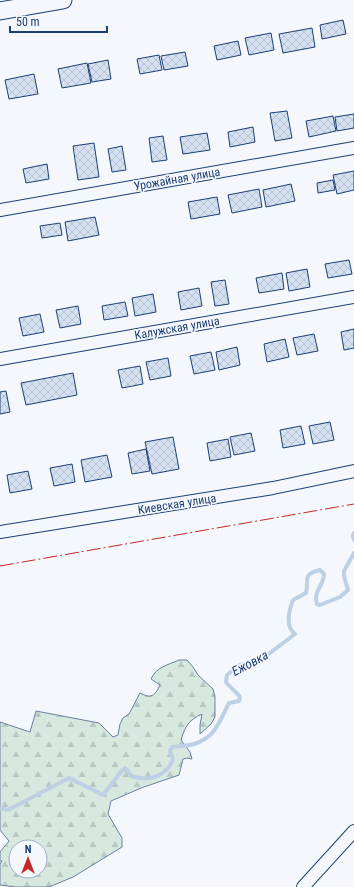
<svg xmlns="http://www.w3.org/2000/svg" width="354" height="887" viewBox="0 0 354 887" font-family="'Roboto Condensed',sans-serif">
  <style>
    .forest { fill: url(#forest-firs); stroke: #687fa3; fill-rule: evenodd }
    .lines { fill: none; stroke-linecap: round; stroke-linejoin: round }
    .stream { stroke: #bed0e5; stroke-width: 4 }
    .building { fill: url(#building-cross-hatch); stroke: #1d3f73 }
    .minor-casing { stroke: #1d3f73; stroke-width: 14 }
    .secondary-casing { stroke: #1d3f73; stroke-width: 19 }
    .minor { stroke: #f4f7fb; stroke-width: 12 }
    .secondary { stroke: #f4f7fb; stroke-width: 17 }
    .power { stroke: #c62828; stroke-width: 1; stroke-dasharray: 14 3 2 3; stroke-linecap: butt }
    .labels { text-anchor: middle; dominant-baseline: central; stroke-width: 3; stroke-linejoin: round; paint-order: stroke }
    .street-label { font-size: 12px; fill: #1d3f73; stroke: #f4f7fb }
    .water-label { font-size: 13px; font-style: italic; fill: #1d3f73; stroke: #f4f7fb }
  </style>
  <defs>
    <pattern id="forest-firs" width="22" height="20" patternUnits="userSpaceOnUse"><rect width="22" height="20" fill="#d7e8df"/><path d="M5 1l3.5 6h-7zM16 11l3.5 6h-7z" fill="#b8c8c3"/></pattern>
    <pattern id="building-cross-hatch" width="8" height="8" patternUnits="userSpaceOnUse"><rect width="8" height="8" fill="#d5e0f0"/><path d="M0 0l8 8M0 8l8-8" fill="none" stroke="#b6c1d1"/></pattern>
  </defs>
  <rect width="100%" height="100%" fill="#f4f7fb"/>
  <path class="forest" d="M179,660h8l6,7 5,8 15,14 2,8v20l-4,7 -11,10v-9l2,-11c-13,6 -17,12 -21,26l9,12 2,7 -5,-1 -4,1 -4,16 -38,13 -30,13 -3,13 14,24v9l-49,30 -24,10h-33l-16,-2v-21l2,-3h-2v-9l9,-11 -9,-11v-108l30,10 6,-21 63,12 14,14 5,-2 2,-11 3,-6 6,-4 11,-21c11,6 15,3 20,-8l-9,-6c5,-12 17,-14 28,-19zM16,847h24v24h-24z"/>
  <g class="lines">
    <path class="stream" d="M354,533l-1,3 1,4
      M0,808l8,2 61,-32 34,17 17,-22 5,-5 3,3 3,5c17,6 34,1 42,-16l-3,-9 2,-4c7,-1 15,-1 22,-3 22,-7 25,-22 35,-41l10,-2 1,-4c-4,-6 -10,-9 -14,-15l1,-7 13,-10 9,-2h3l14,-7 29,-22c-10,-7 -6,-24 -2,-34l13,-7c3,-13 -4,-19 14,-23l4,4c0,12 -11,16 -7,30l3,1 20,-8 8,-7 -4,-14v-5l10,-18"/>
  </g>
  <path class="building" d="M343,20l3,14 -24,5 -2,-14z
    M312,28l3,19 -32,6 -4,-19z
    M271,33l3,17 -25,5 -4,-17z
    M238,41l3,14 -24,5 -3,-14z
    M185,52l3,14 -24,4 -3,-14z
    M159,55l3,15 -22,4 -3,-15z
    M108,60l3,19 -19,3 -4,-18z
    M87,63l4,20 -29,5 -4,-19z
    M34,74l4,20 -29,5 -4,-19z
    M287,111l5,27 -17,3 -5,-28z
    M354,114v14l-17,3 -2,-14z
    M333,116l3,15 -27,6 -3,-16z
    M253,127l2,15 -25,5 -2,-15z
    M207,133l3,17 -27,4 -3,-17z
    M163,136l4,24 -15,2 -3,-24z
    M94,143l5,34 -21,3 -5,-34z
    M122,146l4,24 -14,2 -4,-23z
    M47,164l2,15 -23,4 -3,-14z
    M354,171v19l-17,4 -4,-19z
    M333,180l2,10 -17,3 -1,-10z
    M291,184l4,17 -29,6 -3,-17z
    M259,189l3,18 -30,6 -4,-18z
    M217,197l3,17 -29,5 -3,-17z
    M95,217l4,18 -31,6 -3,-19z
    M60,223l2,12 -20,3 -2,-12z
    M349,260l3,14 -24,4 -3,-14z
    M307,269l3,18 -21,4 -3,-18z
    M282,273l2,16 -25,4 -3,-15z
    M225,280l4,24 -14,2 -4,-24z
    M199,288l3,18 -21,4 -3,-18z
    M153,294l3,18 -21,4 -3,-18z
    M125,302l3,14 -24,4 -2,-14z
    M78,306l3,18 -21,4 -4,-18z
    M40,314l4,18 -21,4 -4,-18z
    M354,329v19l-10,2 -3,-18z
    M314,334l4,17 -21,4 -4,-17z
    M285,339l4,18 -22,5 -3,-18z
    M237,347l3,18 -21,5 -3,-18z
    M211,352l4,18 -21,4 -4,-18z
    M168,358l3,18 -21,4 -4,-18z
    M140,366l3,18 -21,4 -4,-18z
    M73,373l4,22 -51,10 -5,-22z
    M6,391l4,21 -10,2v-22z
    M330,422l4,18 -21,4 -4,-18z
    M301,426l4,18 -22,4 -3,-18z
    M251,433l4,18 -21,4 -4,-18z
    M173,437l6,32 -27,5 -7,-32z
    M228,439l3,18 -21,4 -3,-18z
    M146,449l4,22 -18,3 -4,-21z
    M107,455l5,22 -27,5 -4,-22z
    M72,464l3,18 -21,4 -4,-18z
    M28,471l4,18 -22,4 -3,-18z"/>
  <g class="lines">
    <defs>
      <path id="minor" d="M0,210l354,-62
        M0,359l354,-62
        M0,532l273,-44 81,-17
        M303,887l51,-56"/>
      <path id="secondary" d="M0,11l63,-11"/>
    </defs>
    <use href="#minor" class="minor-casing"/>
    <use href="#secondary" class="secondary-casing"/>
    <use href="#minor" class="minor"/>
    <use href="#secondary" class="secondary"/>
    <path class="power" d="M0,566l354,-62"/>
  </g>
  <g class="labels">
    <g class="street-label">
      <text transform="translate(177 179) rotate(-10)">Урожайная улица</text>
      <text transform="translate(177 328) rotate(-10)">Калужская улица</text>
      <text transform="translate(177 504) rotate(-9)">Киевская улица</text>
    </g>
    <g class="water-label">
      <text transform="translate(250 663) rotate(-28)">Ежовка</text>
    </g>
  </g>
  <g transform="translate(28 859)"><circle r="19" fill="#f4f7fb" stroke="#9eadc5"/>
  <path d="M0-3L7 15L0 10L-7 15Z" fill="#c62828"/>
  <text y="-6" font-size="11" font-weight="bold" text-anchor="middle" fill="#1d3f73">N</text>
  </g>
  <path d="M10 26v6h97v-6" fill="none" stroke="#1d3f73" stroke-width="2"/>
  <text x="16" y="26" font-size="12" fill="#1d3f73" stroke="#f4f7fb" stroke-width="3" paint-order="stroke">50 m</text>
</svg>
